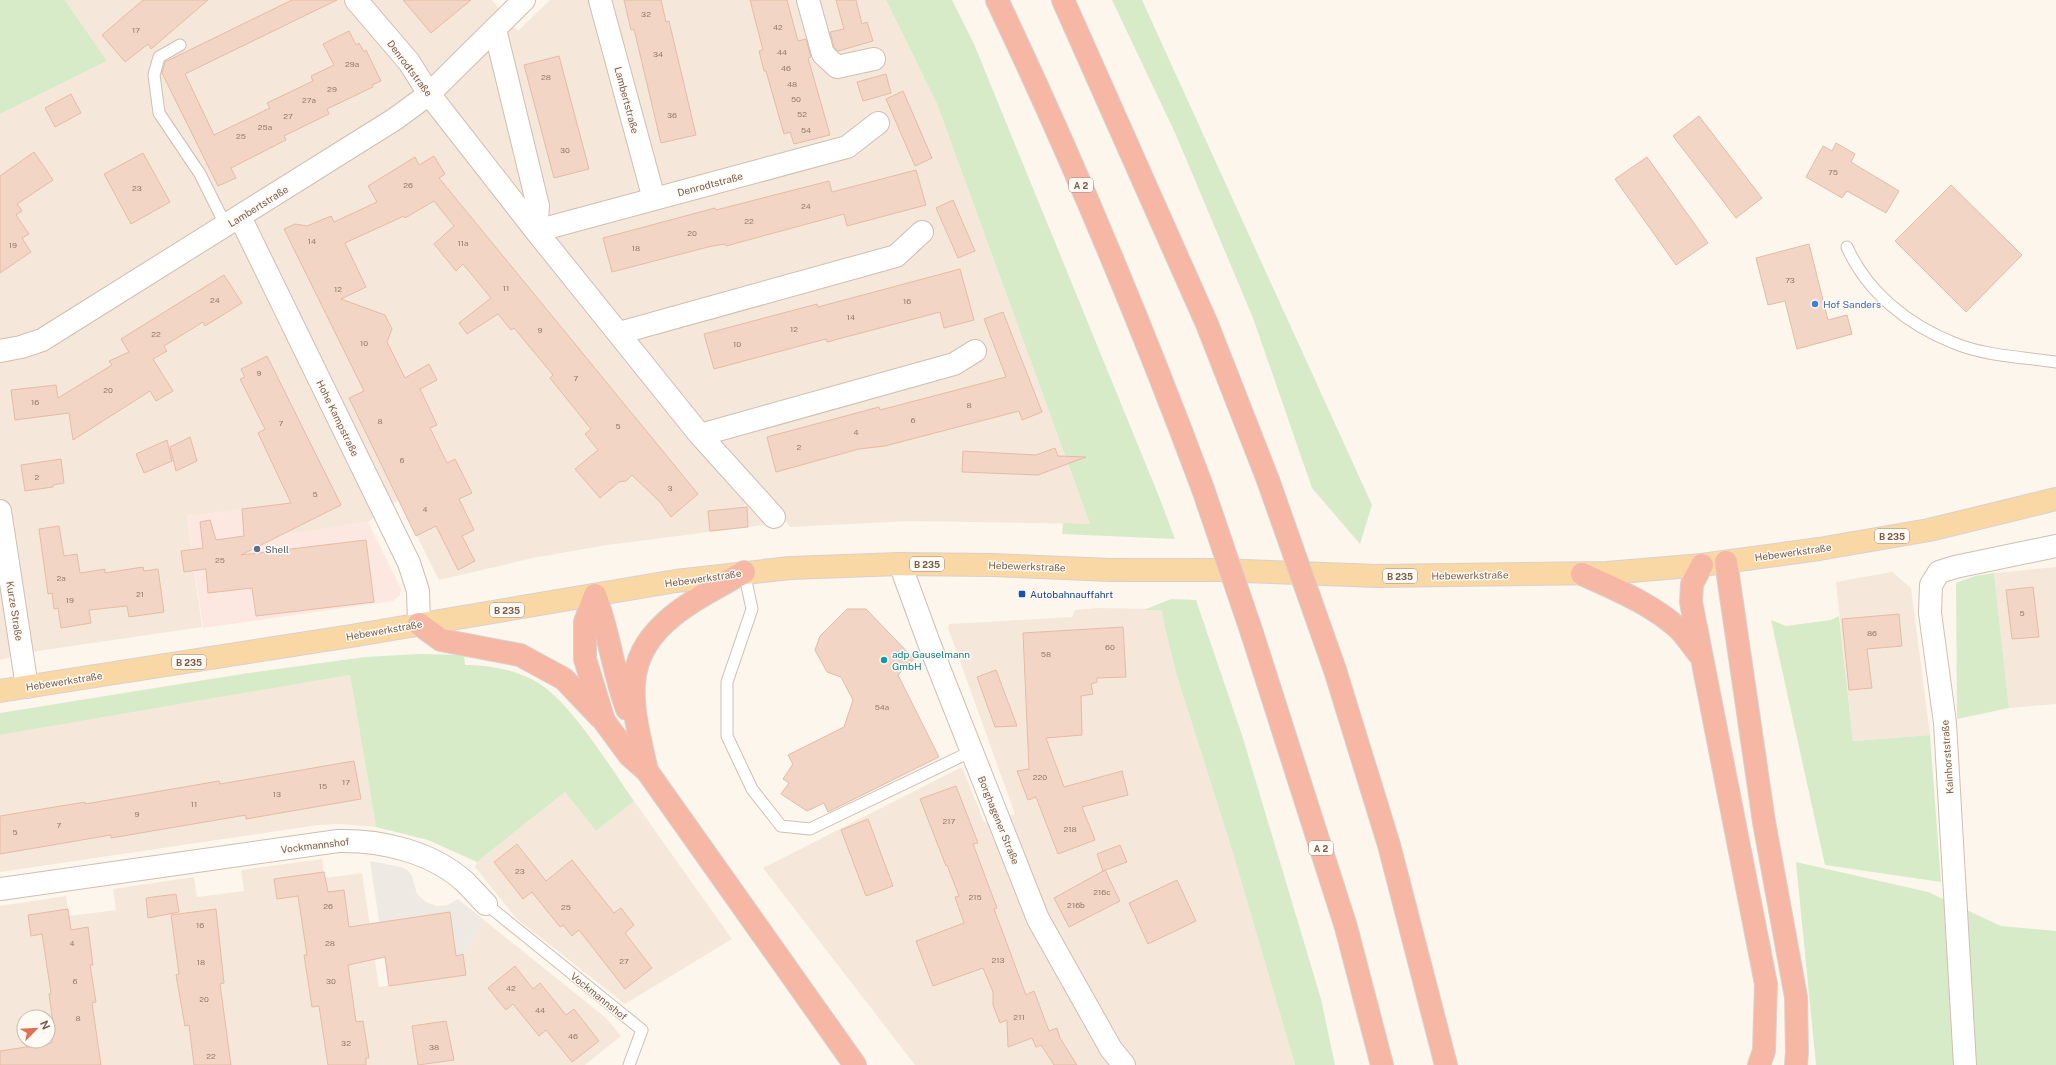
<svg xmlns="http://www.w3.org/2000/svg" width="2056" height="1065" viewBox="0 0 2056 1065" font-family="'Public Sans',sans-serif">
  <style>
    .residential { fill: #f5e8da; fill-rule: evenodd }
    .commercial { fill: #fce8e0 }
    .industrial { fill: #efe9e4 }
    .green { fill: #d8ebc9 }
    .building { fill: #f2d5c4; stroke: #e5bba4 }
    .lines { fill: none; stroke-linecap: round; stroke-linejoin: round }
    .lane-casing { stroke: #d0beb0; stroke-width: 13 }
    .street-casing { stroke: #d0beb0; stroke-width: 24 }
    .primary-casing { stroke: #d9d1cd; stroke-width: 24 }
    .highway-casing { stroke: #d9d1cd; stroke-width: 24 }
    .lane { stroke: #fff; stroke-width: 11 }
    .street { stroke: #fff; stroke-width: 22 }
    .primary { stroke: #fad8a6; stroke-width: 22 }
    .highway { stroke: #f6b7a4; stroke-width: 22 }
    .highway-bridge-casing { stroke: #d9d1cd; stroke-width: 24; stroke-linecap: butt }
    .highway-bridge { stroke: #f6b7a4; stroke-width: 22 }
    .shop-dot { fill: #3f7fe0; stroke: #fffaf3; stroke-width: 1.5 }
    .service-dot { fill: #5c6f8a; stroke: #fffaf3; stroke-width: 1.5 }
    .transit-dot { fill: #1a4fb4; stroke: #fffaf3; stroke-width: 1.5 }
    .culture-dot { fill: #0f9aa8; stroke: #fffaf3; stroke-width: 1.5 }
    .labels { text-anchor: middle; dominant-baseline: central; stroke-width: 3; stroke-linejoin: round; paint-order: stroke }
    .number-label { font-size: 8px; fill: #977a6c }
    .shield { fill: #fffaf3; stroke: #a18b80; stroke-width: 1 }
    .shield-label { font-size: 9px; font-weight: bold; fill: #795c4e }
    .street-label { font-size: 10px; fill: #795c4e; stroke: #fffaf3 }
    .shop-label { font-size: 10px; fill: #366cbe; stroke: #fffaf3; text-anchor: start }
    .service-label { font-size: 10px; fill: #4e5e75; stroke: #fffaf3; text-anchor: start }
    .transit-label { font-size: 10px; fill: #164399; stroke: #fffaf3; text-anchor: start }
    .culture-label { font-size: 10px; fill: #0d838f; stroke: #fffaf3; text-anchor: start }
  </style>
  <rect width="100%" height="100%" fill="#fdf6ec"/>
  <path class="residential" d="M65,0h427l26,31 32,-31h336l51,104 153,420 -180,-3 -120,6 -13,-16 -5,13 -165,21 -74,13 -94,22 -40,-80 -31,22 -76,12 -10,-19 -13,-9 -82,10 15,111 -164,24 -38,9v-546l107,-53z
    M2056,567v137l-47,4 -15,-135z
    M1892,572l19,16 19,147 -77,6 -17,-159z
    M1098,608l65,1 1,15 12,49 56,177 63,215h-380l-152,-197 199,-101 22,55 31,-8 -67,-186 1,-4 123,-7 3,-7z
    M350,675l26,152 -35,-3 -23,1 -318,47v-137z
    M565,792l31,39 38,-30 98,138 -107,65 -109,-86 -41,-51 2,-5z
    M322,859l3,19 37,-5 17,114 87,-12 -3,-21 21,-34 122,98 15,18 -36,29h-585v-159l66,-10 3,20 47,-6 -3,-21 81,-12 3,20 47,-6 -3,-21zM24,1017h24v24h-24z"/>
  <path class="commercial" d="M269,506l13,9 10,19 76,-12 33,67 -1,6 -7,6 -190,27 -16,-112z"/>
  <path class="industrial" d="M370,861l31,6 6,3 5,6 5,18 9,8 11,4 11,-1 10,-6 26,21 -21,34 3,21 -77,11z"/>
  <path class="green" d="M0,0h65l42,61 -107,53z
    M886,0h66l22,44 186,455 15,40 -113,-5 1,-11 27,1 -153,-420z
    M1112,0h30l230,505 -12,39 -48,-56 -59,-170 -77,-183z
    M1994,573l15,135 -52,11 -1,-136 19,-7z
    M1171,599l25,1 46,135 79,264 14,66h-40l-63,-215 -56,-177 -12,-49 -2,-14h-18z
    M1839,616l14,125 77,-6 11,147 -116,-17 -54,-245 15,6 45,-6z
    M418,654l46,1 1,10c22,0 48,4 68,15 35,17 77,87 101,121l-38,30 -31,-39 -88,70 -49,-22 -52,-13 -26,-152 -350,60v-22l242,-39 123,-17z
    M1796,862l132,30 73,34 55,5v134h-240z"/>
  <path class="building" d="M143,0h65l-57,49 -3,-5 -23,18 -23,-27z
    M292,0h45l-152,74 29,61 56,-27 -3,-5 46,-22 -2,-5 23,-11 -11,-21 26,-13 7,14 3,-2 5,9 2,-2 15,31 -9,4 1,2 -46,22 2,5 -45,22 2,4 -55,28 5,10 -18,8 -56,-113 3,-11z
    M403,0h68l-40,33z
    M624,0h37l5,22 3,-1 27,114 -35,8 -27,-114 -3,1z
    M750,0h37l11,41 8,-2 5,18 -3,1 22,77 -36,9 -4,-12 -6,2 -18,-63h-2l-5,-20 4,-1z
    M836,0h20l6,24 5,-2 6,19 -35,10 -4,-4 -4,-15 14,-3z
    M559,56l30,113 -35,9 -30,-113z
    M886,74l5,19 -28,8 -6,-19z
    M903,91l29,67 -17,8 -29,-67z
    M71,94l10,19 -26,14 -10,-19z
    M1699,116l63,82 -26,20 -63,-82z
    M1836,143l19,11 -4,8 48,29 -13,22 -39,-22 -5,7 -36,-21 17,-31 9,5z
    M34,152l19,28 -36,24 5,7 -6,4 13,19 -7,4 9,14 -31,21v-97z
    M143,153l27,49 -39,22 -27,-50z
    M434,156l11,18 -6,4 259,316 -27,23 -11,-15 -28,-27 -6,6 -7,1 -19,16 -25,-29 23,-19 -13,-16 6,-5 -41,-51 3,-3 -39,-47 -3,2 -13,-16 -31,20 -8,-11 32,-25 -28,-34 -7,7 -22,-27 20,-18 -20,-25 -29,17 -1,-2 -59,27 21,44 -25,12 44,16 7,14 -5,13 18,36 24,-14 8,16 -17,9 17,36 -7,3 17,35 8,-4 17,34 -13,6 15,31 -12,6 13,25 -17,9 -22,-44 -20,10 -67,-138 15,-7 -80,-162 11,-5 12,2 24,-10 3,6 43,-20 -9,-16 47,-29 4,8z
    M1647,157l61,86 -32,22 -61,-86z
    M916,170l10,35 -79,21 -3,-12 -118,32 -1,-2 -17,3 -96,25 -9,-34 112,-30 1,2 113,-29 3,11z
    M1951,185l71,70 -56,57 -71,-71z
    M953,200l22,51 -17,7 -22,-50z
    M1809,244l19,76 19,-5 5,19 -55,15 -12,-48 -17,4 -12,-47z
    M960,269l14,51 -30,8 -4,-16 -113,30 -1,-3 -112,30 -10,-35 113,-30 1,3z
    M224,275l18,28 -37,23 -2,-4 -39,24 3,5 -14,8 20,32 -17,10 -6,-10 -77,49 -4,-27 -54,7 -4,-30 45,-5 2,13 54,-33 -3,-4 20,-9 -8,-13z
    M1003,312l39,100 -20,8 -3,-9 -134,35 -26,3 -83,23 -9,-35 112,-30 1,3 126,-33 -22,-58z
    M267,356l74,149 -100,50 125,-15 8,62 -118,14 -4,-28 -44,5 -2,-24 -22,3 -3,-21 22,-3 -3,-26 10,-2 6,20 28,-4 -2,-27 49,-6 -33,-70 7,-4 -25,-50 5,-2 -4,-8z
    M190,437l7,24 -21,10 -6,-24z
    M167,440l5,21 -28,12 -8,-19z
    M1055,448l3,8 28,1 -48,18 -76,-3 1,-21 73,4z
    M61,459l3,24 -11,2v2l-28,4 -4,-26z
    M747,507l1,20 -38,4 -2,-20z
    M59,526l5,30 13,-2 3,19 25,-4v4l38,-6 1,4 14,-2 6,43 -35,5 -2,-11 -38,4 2,13 -30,5 -3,-20 -4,1 -2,-16 -4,1 -9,-65z
    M2033,587l6,50 -27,2 -6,-49z
    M847,609h19l48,50 -16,16 41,82 -111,55 -4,-9 -17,8 -26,-17 8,-11 -6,-4 10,-15 -5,-9 56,-28 9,-27 -12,-23 -14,-5 -12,-22 5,-14z
    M1899,614l3,32 -35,3 5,39 -23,2 -7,-71z
    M1123,627l3,50 -29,1v4l-6,2 2,10 -12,2 1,39 -36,3 18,49 58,-16 6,24 -46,12 13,33 -37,14 -22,-57 -8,3 -11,-29 12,-2 -6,-136z
    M996,670l21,56 -22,1 -18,-50z
    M354,761l7,38 -115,20v-4l-135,23v-3l-111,19v-38l85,-14v2l134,-23 1,3z
    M956,786l22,57 -5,1 24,64 -3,1 32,86 8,-4 15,40 8,-3 3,10 17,27h-23l-13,-20 -5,2 -4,-9 -24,9 -1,-27 -7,3 -7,-18v-13l-10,-24 -50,18 -17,-45 48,-18 -9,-26 4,-1 -12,-31 -1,1 -26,-67z
    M868,819l25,67 -27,10 -25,-66z
    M517,844l29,37 26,-21 42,53 7,-5 13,17 -9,8 27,35 -27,21 -46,-59 -7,6 -9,-11 -3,2 -28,-35 -9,7 -29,-37z
    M1120,845l7,17 -24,9 -6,-17z
    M1105,870l15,31 -51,26 -15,-29z
    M324,872l4,20 16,-2 5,37 101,-15 6,44 7,-2 3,21 -77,11 -4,-29 -37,8 8,57 7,-1 6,37h-3v7h-38l-9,-59 -7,1 -8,-52h3l-9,-59 -21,3 -3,-20z
    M1177,880l19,41 -48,23 -19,-41z
    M176,894l3,18 -31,6 -2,-20z
    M68,909l3,21 17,-3 5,38h-3l6,37 -4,1 9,62h-101v-14l52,-8 -2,-13h4l-5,-36 2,-1 -9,-59 -11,2 -3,-21z
    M216,909l8,74 -4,1 11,81h-37l-5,-40 -4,1 -9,-51 3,-1 -8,-59z
    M515,966l18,23 7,-6 26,32 8,-6 25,32 -27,21 -26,-32 -7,6 -26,-32 -7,6 -18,-22z
    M446,1021l8,39 -36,5 -6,-39z"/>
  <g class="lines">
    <defs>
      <path id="lane" d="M180,45l-21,12 -5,18 5,38 41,61 26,52
        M1847,247c20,45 61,78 107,96 31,13 69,14 102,19
        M744,572l8,37 -25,73v54l25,53 29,37 29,3 162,-78
        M486,904l156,126 -13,35"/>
      <path id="street" d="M356,0l53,62 20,32 107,137 164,204 74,82
        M600,0l54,199
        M808,0l15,54 14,13 37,-8
        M495,29l43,177 -2,25 311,-84 31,-24
        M240,217l169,346 9,28 1,33
        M619,333l277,-77 26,-24
        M0,351l21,-4 21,-7 353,-221 34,-25 95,-94
        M700,435l254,-71 21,-13
        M0,511l27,176
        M900,564l29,79 109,276 73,130 13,16
        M0,889l338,-48c44,-1 94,11 127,41 7,7 14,15 21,22
        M1965,1065l-20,-342 -15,-110 1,-28 8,-13 16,-5 101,-21"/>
      <path id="primary" d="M0,691l351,-55 325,-55 114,-13 110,-4 92,1 119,5h106l161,6 229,-3 95,-8 117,-16 110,-19 127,-31"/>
      <path id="highway" d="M997,0c76,160 144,323 206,489
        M1063,0l144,324 61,156
        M1726,562l38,260 32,175 1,55 -1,13
        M1702,565l-10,19 -1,18 75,382 -2,67 -5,14
        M1582,574c33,15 70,30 97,55 7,7 13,16 19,24
        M595,595l-10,27v37l19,62 25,34 18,16 208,294
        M595,595c14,37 18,77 32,114
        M419,624l22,16 79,15 44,24 36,38
        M1252,633l94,294 36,138
        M1335,670l54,175 57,220
        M647,771c-6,-28 -15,-59 -13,-87 3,-60 66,-86 110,-112"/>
    </defs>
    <use href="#lane" class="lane-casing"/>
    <use href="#street" class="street-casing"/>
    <use href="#primary" class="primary-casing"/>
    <use href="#highway" class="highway-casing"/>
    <use href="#lane" class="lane"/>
    <use href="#street" class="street"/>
    <use href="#primary" class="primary"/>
    <use href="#highway" class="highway"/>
    <defs>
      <path id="highway-bridge" d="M1268,480l67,190
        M1203,489l49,144"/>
    </defs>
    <use href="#highway-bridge" class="highway-bridge-casing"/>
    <use href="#highway-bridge" class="highway-bridge"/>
  </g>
  <circle class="shop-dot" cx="1815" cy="304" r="4"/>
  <circle class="service-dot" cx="257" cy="549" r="4"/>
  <rect class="transit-dot" x="1018" y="590" width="8" height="8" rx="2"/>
  <circle class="culture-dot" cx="884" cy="660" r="4"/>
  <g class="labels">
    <g class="number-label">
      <text x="646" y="14">32</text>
      <text x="778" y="27">42</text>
      <text x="136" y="30">17</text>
      <text x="782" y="52">44</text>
      <text x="658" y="54">34</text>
      <text x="352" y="64">29a</text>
      <text x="786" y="68">46</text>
      <text x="546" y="77">28</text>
      <text x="792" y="84">48</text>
      <text x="332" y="89">29</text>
      <text x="796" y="99">50</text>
      <text x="309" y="100">27a</text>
      <text x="802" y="114">52</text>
      <text x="672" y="115">36</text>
      <text x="288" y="116">27</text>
      <text x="265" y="127">25a</text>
      <text x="806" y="130">54</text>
      <text x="241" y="136">25</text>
      <text x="565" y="150">30</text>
      <text x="1833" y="172">75</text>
      <text x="408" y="185">26</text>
      <text x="137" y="188">23</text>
      <text x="806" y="206">24</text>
      <text x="749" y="221">22</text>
      <text x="692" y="233">20</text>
      <text x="312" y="241">14</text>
      <text x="463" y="243">11a</text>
      <text x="13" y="245">19</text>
      <text x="636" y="248">18</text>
      <text x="1790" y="280">73</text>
      <text x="506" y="288">11</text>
      <text x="338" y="289">12</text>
      <text x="215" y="300">24</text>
      <text x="907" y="301">16</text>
      <text x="851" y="317">14</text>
      <text x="794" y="329">12</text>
      <text x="540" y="330">9</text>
      <text x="156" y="334">22</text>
      <text x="364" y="343">10</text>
      <text x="737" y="344">10</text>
      <text x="259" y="373">9</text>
      <text x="576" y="378">7</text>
      <text x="108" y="390">20</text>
      <text x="35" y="402">16</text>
      <text x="969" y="405">8</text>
      <text x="913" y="420">6</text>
      <text x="380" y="421">8</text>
      <text x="281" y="423">7</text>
      <text x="618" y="426">5</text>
      <text x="856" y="432">4</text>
      <text x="799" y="447">2</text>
      <text x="402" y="460">6</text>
      <text x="37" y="477">2</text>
      <text x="670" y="488">3</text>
      <text x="315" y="494">5</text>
      <text x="425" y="509">4</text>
      <text x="220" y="560">25</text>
      <text x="61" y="578">2a</text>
      <text x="140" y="594">21</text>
      <text x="70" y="600">19</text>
      <text x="2022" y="613">5</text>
      <text x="1872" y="633">86</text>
      <text x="1110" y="647">60</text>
      <text x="1046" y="654">58</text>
      <text x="882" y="707">54a</text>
      <text x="1040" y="777">220</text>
      <text x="346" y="782">17</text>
      <text x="323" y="786">15</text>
      <text x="277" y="794">13</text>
      <text x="194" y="804">11</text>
      <text x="137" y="814">9</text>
      <text x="949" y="821">217</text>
      <text x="59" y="825">7</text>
      <text x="1070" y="829">218</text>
      <text x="15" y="832">5</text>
      <text x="520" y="871">23</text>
      <text x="1102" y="892">216c</text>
      <text x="975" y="897">215</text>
      <text x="1076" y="905">216b</text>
      <text x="328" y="906">26</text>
      <text x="566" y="907">25</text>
      <text x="200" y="925">16</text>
      <text x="72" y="943">4</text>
      <text x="330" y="943">28</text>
      <text x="998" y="960">213</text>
      <text x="624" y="961">27</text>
      <text x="201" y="962">18</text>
      <text x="75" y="981">6</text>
      <text x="331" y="981">30</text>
      <text x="511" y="988">42</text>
      <text x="204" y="999">20</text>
      <text x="540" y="1010">44</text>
      <text x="1019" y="1017">211</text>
      <text x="78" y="1018">8</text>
      <text x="573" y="1036">46</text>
      <text x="346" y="1043">32</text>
      <text x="434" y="1047">38</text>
      <text x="211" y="1056">22</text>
    </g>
    <g class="shield">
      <rect x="1069" y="178" width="24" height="14" rx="3"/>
      <rect x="1875" y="529" width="34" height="14" rx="3"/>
      <rect x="910" y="557" width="34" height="14" rx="3"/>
      <rect x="1383" y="569" width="34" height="14" rx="3"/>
      <rect x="490" y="603" width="34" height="14" rx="3"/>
      <rect x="172" y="655" width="34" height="14" rx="3"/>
      <rect x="1309" y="841" width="24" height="14" rx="3"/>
    </g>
    <g class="shield-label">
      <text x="1081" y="185">A 2</text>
      <text x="1892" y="536">B 235</text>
      <text x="927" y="564">B 235</text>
      <text x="1400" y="576">B 235</text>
      <text x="507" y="610">B 235</text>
      <text x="189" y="662">B 235</text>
      <text x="1321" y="848">A 2</text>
    </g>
    <g class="street-label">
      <text transform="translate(410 68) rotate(53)">Denrodtstraße</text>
      <text transform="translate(627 100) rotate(75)">Lambertstraße</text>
      <text transform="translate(710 184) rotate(-15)">Denrodtstraße</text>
      <text transform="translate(258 206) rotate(-32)">Lambertstraße</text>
      <text transform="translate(338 418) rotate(64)">Hohe Kampstraße</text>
      <text transform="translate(1793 552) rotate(-8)">Hebewerkstraße</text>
      <text transform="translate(1027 566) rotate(2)">Hebewerkstraße</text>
      <text transform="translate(1470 575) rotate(-1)">Hebewerkstraße</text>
      <text transform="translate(703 578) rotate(-8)">Hebewerkstraße</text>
      <text transform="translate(15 611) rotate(81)">Kurze Straße</text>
      <text transform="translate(384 630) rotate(-10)">Hebewerkstraße</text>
      <text transform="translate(64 681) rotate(-9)">Hebewerkstraße</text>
      <text transform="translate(1947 757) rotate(-94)">Kainhorststraße</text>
      <text transform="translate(999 820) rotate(68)">Borghagener Straße</text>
      <text transform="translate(315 845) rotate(-7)">Vockmannshof</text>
      <text transform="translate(599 996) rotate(39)">Vockmannshof</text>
    </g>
    <g class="shop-label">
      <text x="1823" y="304">Hof Sanders</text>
    </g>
    <g class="service-label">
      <text x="265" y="549">Shell</text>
    </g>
    <g class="transit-label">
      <text x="1030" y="594">Autobahnauffahrt</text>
    </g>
    <g class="culture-label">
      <text x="892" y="654">adp Gauselmann<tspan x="892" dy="12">GmbH</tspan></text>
    </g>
  </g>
  <g transform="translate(36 1029) rotate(66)"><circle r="19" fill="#fffaf3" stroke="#c9bbb1"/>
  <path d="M0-3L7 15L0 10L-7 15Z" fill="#e47053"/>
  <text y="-6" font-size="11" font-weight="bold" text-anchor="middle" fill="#795c4e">N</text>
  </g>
</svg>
